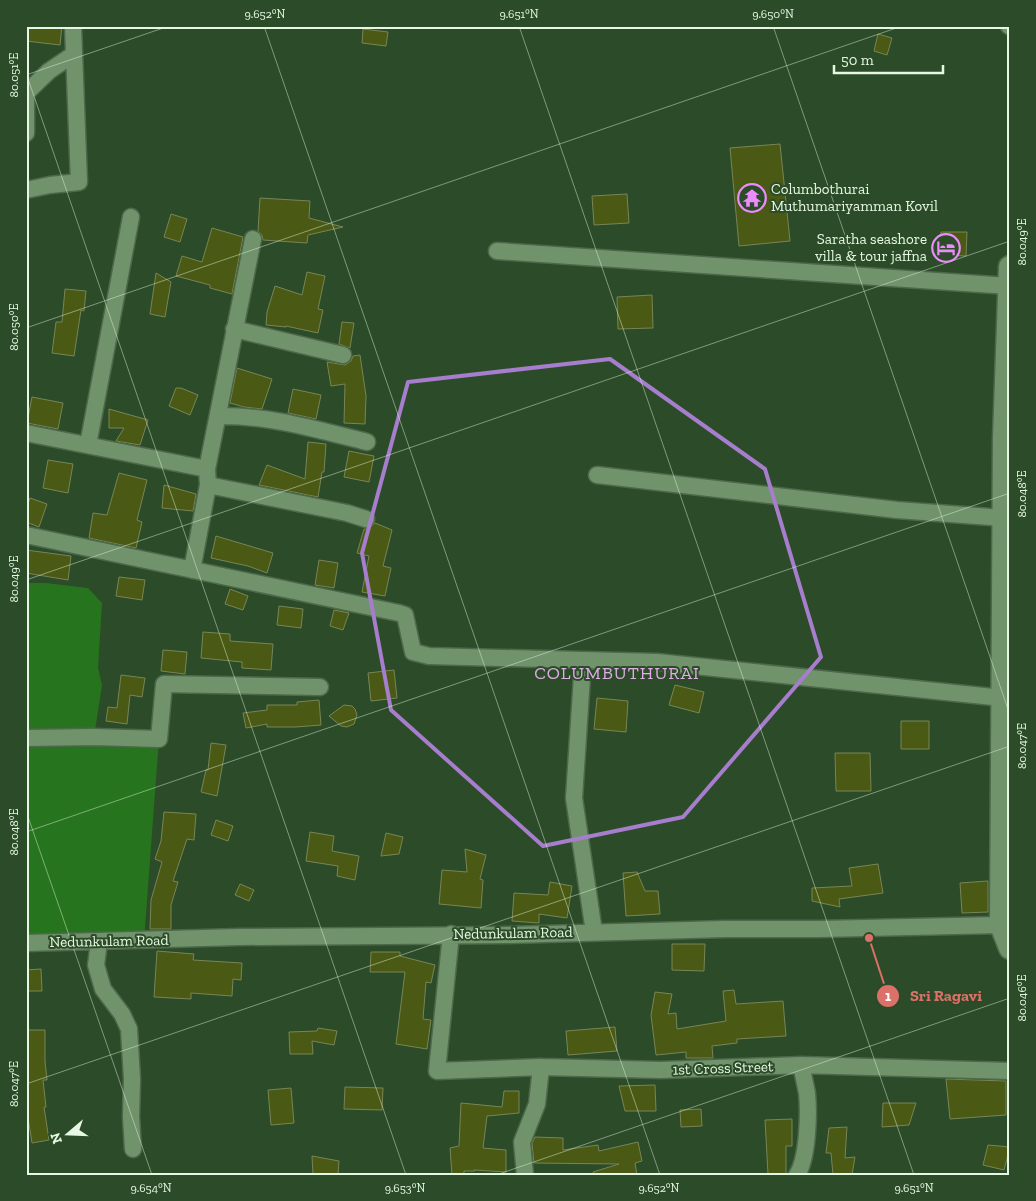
<svg xmlns="http://www.w3.org/2000/svg" width="1036" height="1201" viewBox="0 0 1036 1201" font-family="'Zilla Slab',serif">
  <style>
    .green { fill: #27741f }
    .building { fill: #4a5a15; stroke: #788557 }
    .lines { fill: none; stroke-linecap: round; stroke-linejoin: round }
    .street-casing { stroke: #4d684a; stroke-width: 19 }
    .secondary-casing { stroke: #4d684a; stroke-width: 25 }
    .street { stroke: #71936c; stroke-width: 16 }
    .secondary { stroke: #71936c; stroke-width: 22 }
    .marked { fill: none; stroke: #a67ecd; stroke-width: 4; stroke-linejoin: round }
    .ticks { fill: none; stroke: #e6f8e3; stroke-width: 1; stroke-opacity: 0.45 }
    .labels { text-anchor: middle; dominant-baseline: central; stroke-width: 4; stroke-linejoin: round; paint-order: stroke }
    .poi-label { font-size: 15px; fill: #e6f8e3; stroke: #2c4b28; text-anchor: start }
    .street-label { font-size: 15px; fill: #e6f8e3; stroke: #2c4b28 }
    .quarter-label { font-size: 18px; letter-spacing: 1px; fill: #e1ade9; stroke: #2c4b28 }
    .leader { fill: none; stroke: #dc7169; stroke-width: 2 }
    .callout-dot { fill: #dc7169; stroke: #2c4b28; stroke-width: 2 }
    .mark-label { font-size: 15px; text-anchor: middle; font-weight: bold; fill: #fff }
    .callout-label { font-size: 16px; text-anchor: middle; font-weight: bold; fill: #dc7169; stroke: #2c4b28; stroke-width: 4; stroke-linejoin: round; paint-order: stroke }
    .neatline { fill: none; stroke: #e6f8e3; stroke-width: 2 }
    .ticks-label { font-size: 12px; text-anchor: middle; fill: #e6f8e3 }
  </style>
  <rect width="100%" height="100%" fill="#2c4b28"/>
  <path class="green" d="M26,583h20l42,5 14,15 -4,65 4,17 -8,52 65,2 -15,202 -118,2z"/>
  <path class="building" d="M26,26h36l-2,19 -34,-4z
    M363,29l25,3 -2,14 -24,-3z
    M878,34l14,4 -5,17 -13,-4z
    M780,144l10,97 -51,5 -9,-98z
    M627,194l2,29 -35,2 -2,-29z
    M260,198l50,3 -1,17 34,9 -35,8 -1,8 -44,-3 -1,-5 -4,-4z
    M171,214l16,5 -7,23 -16,-5z
    M212,228l31,9 -11,57 -22,-6v-3l-34,-9 6,-20 20,6z
    M941,232h26l-1,24 -25,-1z
    M307,272l18,4 -7,33 5,1 -5,23 -32,-7v1l-20,-2 1,-13 8,-26 27,9z
    M156,273l15,9 -6,35 -15,-3z
    M65,289l21,2 -2,20 -3,-1 -7,46 -22,-3 4,-31h6z
    M652,295l1,33 -35,1 -1,-32z
    M342,322l12,1 -4,25 -11,-4z
    M360,355l6,41 -1,28 -21,-1 1,-39 -14,2 -4,-24 18,3 6,-4 2,-5z
    M237,368l35,11 -10,30 -18,-2 -14,-4z
    M176,388h5l17,7 -8,20 -21,-9z
    M293,389l28,6 -5,24 -28,-6z
    M32,397l31,6 -5,26 -31,-6z
    M109,409l39,11 -8,25 -24,-4 8,-13h-15z
    M308,442l18,2 -2,28h-2l-4,25 -59,-12 8,-20 38,14z
    M349,451l25,5 -5,26 -25,-5z
    M48,460l25,4 -5,29 -25,-5z
    M119,473l28,7 -10,40 5,2 -6,26 -47,-10 4,-25 14,2z
    M164,485l32,9 -3,17 -31,-3z
    M30,498l17,6 -8,23 -13,-5v-12z
    M375,523l17,7 -9,36 8,2 -6,28 -23,-4 7,-36 -12,-3 7,-24h5z
    M216,536l57,17 -6,20 -19,-7 -37,-8z
    M26,550l45,6 -3,24 -42,-7z
    M319,560l19,3 -4,25 -19,-3z
    M119,577l26,3 -3,20 -26,-4z
    M230,589l18,7 -5,14 -18,-6z
    M279,606l24,3 -2,19 -24,-3z
    M334,610l15,3 -6,17 -13,-4z
    M203,632l27,2v7l43,3 -2,26 -29,-2v-6l-41,-4z
    M163,650l24,2 -2,22 -24,-3z
    M394,670l3,28 -26,3 -3,-28z
    M121,675l24,3 -3,19 -12,-2 -3,29 -21,-3 2,-14 9,1z
    M675,685l29,7 -5,21 -30,-8z
    M597,698l31,3 -2,31 -32,-3z
    M319,700l2,25 -25,2h-29v-3l-21,4 -3,-15 24,-3v-5h30v-3z
    M344,705l8,1 3,3 2,6 -3,9 -7,3 -6,-1 -12,-10z
    M901,721h28v28h-28z
    M211,743l15,2 -9,51 -16,-4 5,-22h2z
    M835,753h35l1,38h-35z
    M164,812l32,2 -2,26 -7,-1 -14,42 5,1 -7,23v24h-21l1,-29 11,-38 -7,-3 6,-18z
    M216,820l17,6 -5,15 -17,-6z
    M310,832l24,4 -2,15 27,5 -4,24 -18,-4 1,-10 -32,-5z
    M386,833l17,4 -4,17 -18,2z
    M465,849l21,6 -6,24 3,1 -2,28 -42,-4 3,-34 25,2z
    M878,864l5,29 -44,6 1,8 -28,-6v-13l40,-2 -3,-18z
    M637,872l8,19h13l2,23 -34,2 -3,-43z
    M988,881v31l-26,1 -2,-30z
    M550,882l22,4 -5,32 -28,-4v9l-27,-2 2,-28 34,2z
    M240,884l14,6 -5,11 -14,-6z
    M672,944h33l-1,27 -32,-1z
    M157,951l37,3 -1,6 49,3 -1,17 -8,-1 -1,17 -41,-3v6l-37,-2z
    M371,952h29v4l35,9 -4,18 -5,-1 -3,37 8,1 -4,29 -31,-5 9,-72h-35z
    M41,969l1,22h-16v-21z
    M734,990l2,14 47,-3 3,35 -49,3v4l-25,3 1,12h-27v-6l-30,3 -5,-40 4,-23 17,2 -4,20 8,-1 1,16 49,-8 -3,-30z
    M615,1027l2,24 -49,4 -2,-24z
    M318,1028l19,3 -3,14 -22,-4 1,13h-23l-1,-22 28,-1z
    M26,1030h19v31l2,19h-4l3,27h-2l5,33 -17,3 -6,-38z
    M946,1079l60,2v34l-56,4z
    M655,1085l1,26h-31l-6,-25z
    M345,1087l38,1 -1,22 -38,-1z
    M291,1088l3,35 -23,2 -3,-35z
    M504,1091h15v22l-32,3 -4,32 23,2v22l-32,-2 1,1h-11v4h-12l-2,-27 9,-2 2,-43 41,4z
    M883,1103h33l-7,22 -27,2z
    M701,1109l1,17 -21,1 -1,-17z
    M792,1119v27h-6v28h-18l-3,-54z
    M847,1127l-2,31 10,-1 -3,18h-19l-2,-22h-5l3,-25z
    M535,1137l28,1v12l35,-5 1,6 39,-9 4,19 -7,2 2,12h-43l-1,-3 26,-8 -85,-1 -2,-20z
    M988,1145l22,2 -6,23 -21,-5z
    M312,1156l27,5 -1,14h-25z"/>
  <g class="lines">
    <defs>
      <path id="street" d="M1009,26h1
        M26,93l23,-22 25,-17
        M26,99v34
        M26,190l24,-5 29,-3 -6,-156
        M497,251l512,35
        M234,329l109,26
        M218,416c51,-1 100,14 149,26
        M26,433l181,36 1,16 -16,85
        M88,445l43,-228
        M207,469l46,-230
        M597,475l300,35 107,8
        M208,485l139,28 19,6
        M26,535l373,78 6,2 8,37 16,4 228,6 346,36
        M583,661l-9,137 20,134
        M26,738l68,-1 65,2 5,-55 156,3
        M451,934l-14,137 104,-4 120,3 140,-5 209,6
        M99,942l-3,23 7,24 19,25 7,15 3,50 -1,38 2,32
        M26,943l213,-6 270,-2 216,-6h94l182,-4
        M525,1175l-3,-33 15,-38 4,-37
        M797,1175c11,-17 12,-62 10,-82 -2,-10 -4,-19 -6,-28"/>
      <path id="secondary" d="M1010,267l-6,171 -3,487 9,23"/>
    </defs>
    <use href="#street" class="street-casing"/>
    <use href="#secondary" class="secondary-casing"/>
    <use href="#street" class="street"/>
    <use href="#secondary" class="secondary"/>
  </g>
  <path class="marked" d="M610,359l155,110 56,188 -138,160 -140,29 -152,-136 -29,-157 46,-171z"/>
  <path class="ticks" d="M264,26l396,1149M519,26l395,1149M773,26l237,689M26,73l380,1102M26,75l143,-49M26,328l876,-302M26,580l984,-339M26,811l126,364M26,832l984,-339M26,1084l984,-338M496,1175l514,-177"/>
  <defs>
    <symbol id="temple-ring" viewBox="-11 -11 22 22"><circle r="9.5" fill="#2c4b28" stroke="#ec8cfb" stroke-width="1.5"/><path d="M0-6L5-2H3V0L6.5 2.5H4V6H1.5V3h-3V6H-4V2.5H-6.5L-3 0V-2H-5Z" fill="#ec8cfb"/></symbol>
    <symbol id="hotel-ring" viewBox="-11 -11 22 22"><circle r="9.5" fill="#2c4b28" stroke="#ec8cfb" stroke-width="1.5"/><path d="M-6-4.5h1.5V1H6V5H4.5V3h-9V5H-6ZM-4 0a1.8 1.8 0 1 1 3.6 0ZM.5 0V-2.5h3Q6-2.5 6 0Z" fill="#ec8cfb"/></symbol>
  </defs>
  <g fill-rule="evenodd">
    <use href="#temple-ring" x="736" y="182" width="32" height="32"/>
    <use href="#hotel-ring" x="930" y="232" width="32" height="32"/>
  </g>
  <g class="labels">
    <g class="poi-label">
      <text x="771" y="189">Columbothurai<tspan x="771" dy="17">Muthumariyamman Kovil</tspan></text>
      <text x="927" y="239" text-anchor="end">Saratha seashore<tspan x="927" dy="17">villa &amp; tour jaffna</tspan></text>
    </g>
    <g class="street-label">
      <text transform="translate(513 933) rotate(-1)">Nedunkulam Road</text>
      <text transform="translate(109 941) rotate(-1)">Nedunkulam Road</text>
      <text transform="translate(723 1068) rotate(-2)">1st Cross Street</text>
    </g>
    <g class="quarter-label">
      <text x="617" y="673">COLUMBUTHURAI</text>
    </g>
  </g>
  <path class="leader" d="M869 938L888 996"/>
  <g class="callout-dot">
    <circle cx="869" cy="938" r="5"/>
    <circle cx="888" cy="996" r="12"/>
  </g>
  <g class="mark-label">
    <text x="888" y="1001">1</text>
  </g>
  <g class="callout-label">
    <text x="946" y="1001">Sri Ragavi</text>
  </g>
  <rect width="1036" height="1201" fill="none" stroke="#2c4b28" stroke-width="55"/>
  <g transform="translate(68 1134) rotate(251)" stroke="#2c4b28" stroke-width="4" paint-order="stroke">
  <path d="M0-4L9 19L0 12L-9 19Z" fill="#e6f8e3"/>
  <text y="-8" font-size="14" font-weight="bold" text-anchor="middle" fill="#e6f8e3">N</text>
  </g>
  <path d="M834 65v8h109v-8" fill="none" stroke="#e6f8e3" stroke-width="2.5"/>
  <text x="841" y="65" font-size="15" fill="#e6f8e3" stroke="#2c4b28" stroke-width="4" paint-order="stroke">50 m</text>
  <rect x="28" y="28" width="980" height="1146" class="neatline"/>
  <g class="ticks-label">
    <text x="265" y="18">9.652°N</text>
    <text x="519" y="18">9.651°N</text>
    <text x="773" y="18">9.650°N</text>
    <text transform="translate(14 75) rotate(-90)" y="4">80.051°E</text>
    <text transform="translate(1022 242) rotate(-90)" y="4">80.049°E</text>
    <text transform="translate(14 327) rotate(-90)" y="4">80.050°E</text>
    <text transform="translate(1022 494) rotate(-90)" y="4">80.048°E</text>
    <text transform="translate(14 579) rotate(-90)" y="4">80.049°E</text>
    <text transform="translate(1022 746) rotate(-90)" y="4">80.047°E</text>
    <text transform="translate(14 832) rotate(-90)" y="4">80.048°E</text>
    <text transform="translate(1022 998) rotate(-90)" y="4">80.046°E</text>
    <text transform="translate(14 1084) rotate(-90)" y="4">80.047°E</text>
    <text x="151" y="1192">9.654°N</text>
    <text x="405" y="1192">9.653°N</text>
    <text x="659" y="1192">9.652°N</text>
    <text x="914" y="1192">9.651°N</text>
  </g>
</svg>
